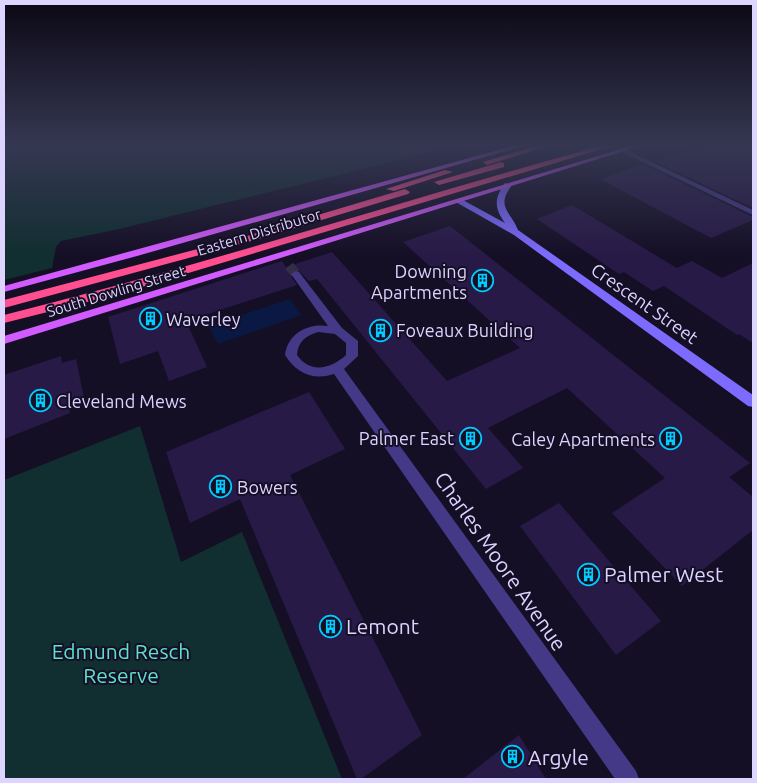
<svg xmlns="http://www.w3.org/2000/svg" width="757" height="783" viewBox="0 0 757 783" font-family="Ubuntu,sans-serif">
  <style>
    .green { fill: #112e30 }
    .water { fill: #091944 }
    .building { fill: #281a47 }
    .lines { fill: none; stroke-linecap: round; stroke-linejoin: round }
    .street-tunnel { stroke: #332d47; stroke-width: 10; stroke-dasharray: 10 5; stroke-linecap: butt }
    .street { fill: #433986; fill-rule: evenodd }
    .secondary { fill: #7d6bff; fill-rule: evenodd }
    .primary { fill: #d25bff; fill-rule: evenodd }
    .highway { fill: #ff4f91; fill-rule: evenodd }
    .labels { text-anchor: middle; dominant-baseline: central; stroke-width: 4; stroke-linejoin: round; paint-order: stroke }
    .far-street-label { font-size: 15px; fill: #ddd4ff; stroke: #150f26 }
    .poi-label { font-size: 18px; fill: #ddd4ff; stroke: #150f26; text-anchor: start }
    .street-label { font-size: 18px; fill: #ddd4ff; stroke: #150f26 }
    .near-street-label { font-size: 21px; fill: #ddd4ff; stroke: #150f26 }
    .near-poi-label { font-size: 21px; fill: #ddd4ff; stroke: #150f26; text-anchor: start }
    .near-park-label { font-size: 21px; fill: #5de2ce; stroke: #150f26 }
  </style>
  <rect width="100%" height="100%" fill="#150f26"/>
  <path class="green" d="M4,146h452l-337,83 -58,12 -5,6 -4,21 -48,12z
    M140,426l41,136 61,-30 100,247h-338v-299z"/>
  <path class="water" d="M290,299l11,16 -83,29 -9,-18z"/>
  <path class="building" d="M703,146h50v62l-99,-47z
    M643,164l110,53v3l-42,18 -111,-59z
    M572,205l105,63 15,-7 30,17 31,-15v80l-14,-9 -2,1 -73,-49 -11,5 -29,-19 -5,2 -82,-55z
    M450,226l300,237 -21,14 24,20v33l-71,56 -70,-73 53,-35 -98,-90 -79,40 35,40 -37,21 -169,-210 -8,2 -12,-12 -8,5 8,11 -111,36 21,46 -38,14 -11,-30 -38,13 -12,-47 174,-56 4,6 46,-15 115,129 73,-33 -117,-106z
    M61,356l1,7 14,-4 8,39 -16,6 2,9 -66,26v-64z
    M309,392l36,57 -55,26 132,260 -61,44h-4l-117,-280 -50,24 -24,-71z
    M559,503l102,118 -45,34 -96,-129z
    M519,735l27,44h-83z"/>
  <g class="lines">
    <path class="street-tunnel" d="M289,266l7,8"/>
    <path class="street" d="M620,149h4l129,61v5l-133,-64z
      M296,271l3,1 43,56 16,13v15l-14,13 292,402 3,8h-24l-281,-405c-21,7 -38,-1 -49,-19 3,-22 23,-32 43,-29l-37,-52zM318,332l17,2 11,9v12c-15,14 -36,19 -49,0 1,-14 9,-19 21,-23z"/>
    <path class="secondary" d="M505,183l7,2c-17,23 -1,26 6,45l235,165v12l-5,-1 -234,-171 -60,-34 7,-2 44,24c-11,-15 -11,-25 0,-40z"/>
    <path class="primary" d="M513,146h10l-386,110 -133,36v-6z
      M631,146h9l-636,198v-8z"/>
    <path class="highway" d="M536,146h12l-61,19 -4,-3z
      M600,146h12l-497,149 -111,28v-8c200,-50 397,-114 596,-169z
      M501,162l3,1v4l-65,18 -5,-3z
      M445,170l8,2 -59,19 -8,-2z
      M405,189l5,3 -2,2 -153,46 -251,68v-8l243,-64z"/>
  </g>
  <linearGradient id="sky" x2="0" y2="1"><stop stop-color="#0c0815"/><stop offset="0.57" stop-color="#353752"/><stop offset="1" stop-color="#353752" stop-opacity="0"/></linearGradient>
  <rect width="757" height="255" fill="url(#sky)"/>
  <defs>
    <symbol id="building-ring" viewBox="-11 -11 22 22"><circle r="9.5" fill="#150f26" stroke="#0cf" stroke-width="1.5"/><path d="M-4-6H4V6H1V3H-1V6H-4ZM-2.5-4.3h1.7v1.8h-1.7ZM.8-4.3h1.7v1.8H.8ZM-2.5-1h1.7V.8h-1.7ZM.8-1h1.7V.8H.8Z" fill="#0cf"/></symbol>
  </defs>
  <g fill-rule="evenodd">
    <use href="#building-ring" x="470" y="268" width="25" height="25"/>
    <use href="#building-ring" x="138" y="306" width="25" height="25"/>
    <use href="#building-ring" x="368" y="318" width="25" height="25"/>
    <use href="#building-ring" x="28" y="388" width="25" height="25"/>
    <use href="#building-ring" x="458" y="426" width="25" height="25"/>
    <use href="#building-ring" x="658" y="426" width="25" height="25"/>
    <use href="#building-ring" x="208" y="474" width="25" height="25"/>
    <use href="#building-ring" x="576" y="562" width="25" height="25"/>
    <use href="#building-ring" x="318" y="614" width="25" height="25"/>
    <use href="#building-ring" x="500" y="744" width="25" height="25"/>
  </g>
  <g class="labels">
    <g class="far-street-label">
      <text transform="translate(259 232) rotate(-17)">Eastern Distributor</text>
      <text transform="translate(116 291) rotate(-17)">South Dowling Street</text>
    </g>
    <g class="poi-label">
      <text x="467" y="271" text-anchor="end">Downing<tspan x="467" dy="21">Apartments</tspan></text>
      <text x="166" y="319">Waverley</text>
      <text x="396" y="330">Foveaux Building</text>
      <text x="56" y="401">Cleveland Mews</text>
      <text x="454" y="438" text-anchor="end">Palmer East</text>
      <text x="655" y="439" text-anchor="end">Caley Apartments</text>
      <text x="237" y="487">Bowers</text>
    </g>
    <g class="street-label">
      <text transform="translate(645 303) rotate(35)">Crescent Street</text>
    </g>
    <g class="near-street-label">
      <text transform="translate(501 561) rotate(55)">Charles Moore Avenue</text>
    </g>
    <g class="near-poi-label">
      <text x="604" y="574">Palmer West</text>
      <text x="346" y="626">Lemont</text>
      <text x="528" y="757">Argyle</text>
    </g>
    <g class="near-park-label">
      <text x="121" y="651">Edmund Resch<tspan x="121" dy="24">Reserve</tspan></text>
    </g>
  </g>
  <rect width="757" height="783" fill="none" stroke="#ddd4ff" stroke-width="10"/>
</svg>
